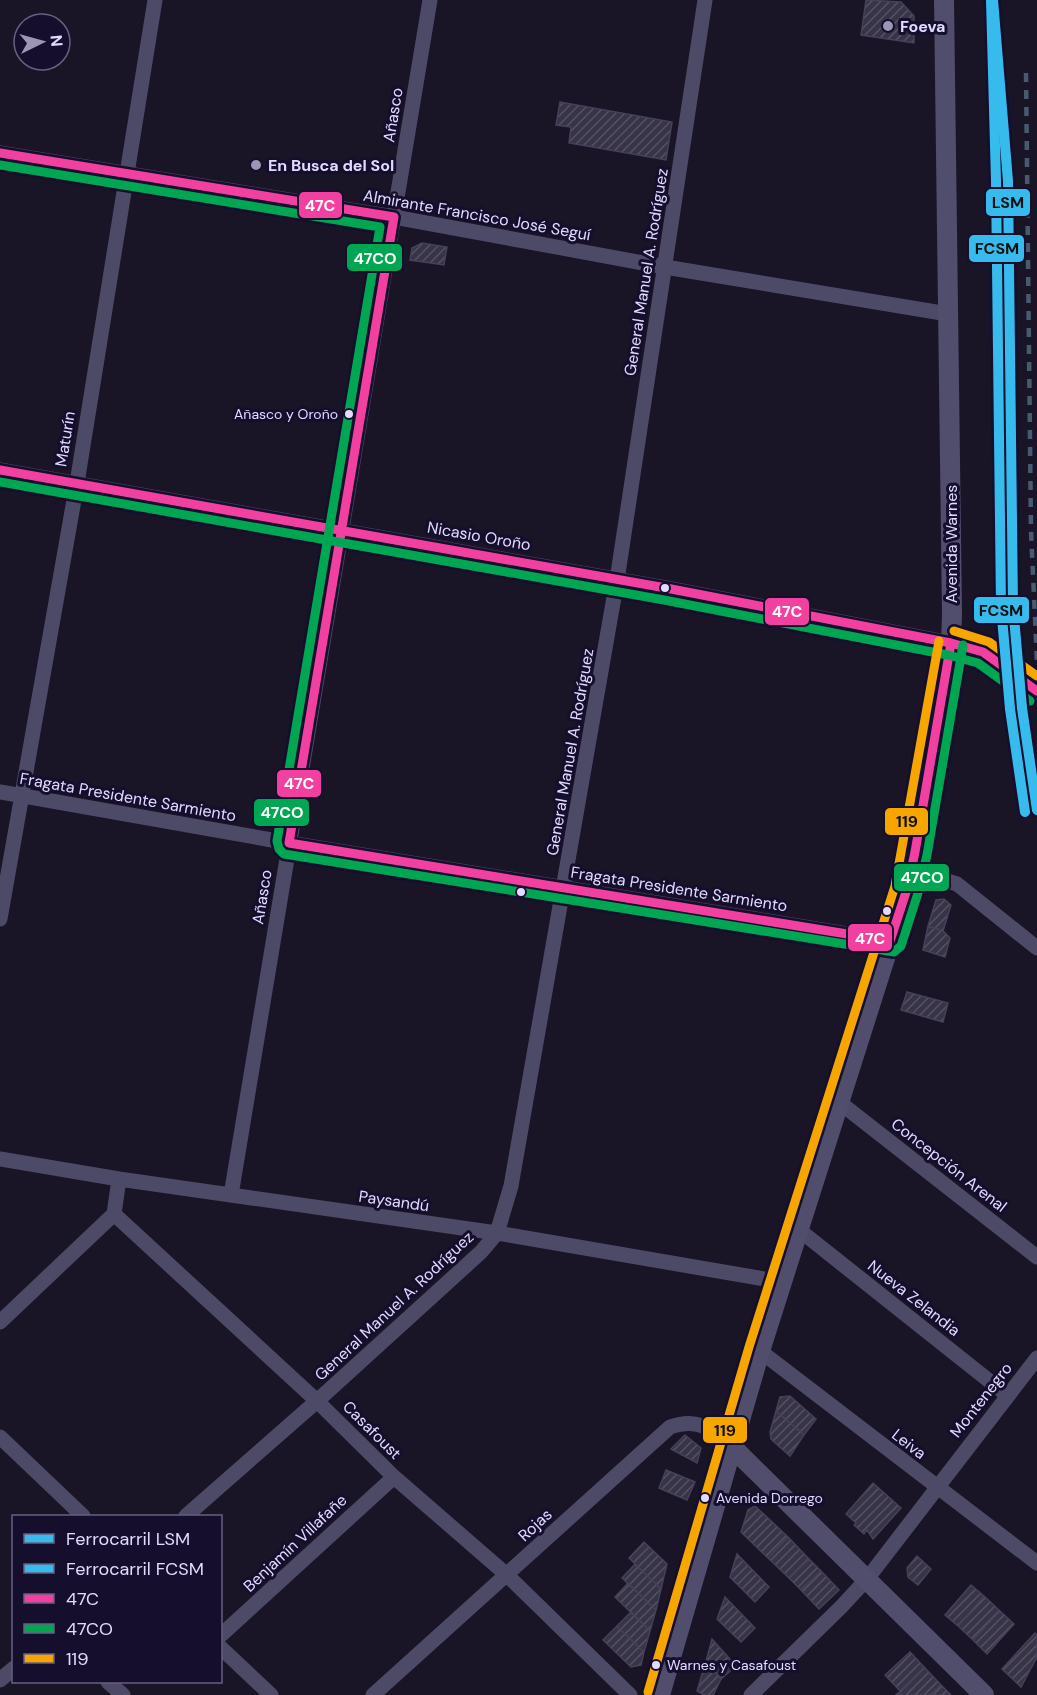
<svg xmlns="http://www.w3.org/2000/svg" width="1037" height="1695" viewBox="0 0 1037 1695" font-family="'DM Sans',sans-serif">
  <style>
    .building { fill: url(#building-hatch); stroke: #46405a; stroke-width: 1.5 }
    .lines { fill: none; stroke-linecap: round; stroke-linejoin: round }
    .minor { stroke: #4d4a67; stroke-width: 15 }
    .secondary { stroke: #514d6d; stroke-width: 20 }
    .rail { stroke: #475a70; stroke-width: 4.5; stroke-dasharray: 9 8; stroke-linecap: butt }
    .bus-1-casing { stroke: #150e2d; stroke-width: 14 }
    .bus-2-casing { stroke: #150e2d; stroke-width: 14 }
    .bus-3-casing { stroke: #150e2d; stroke-width: 14 }
    .bus-1 { stroke: #f240a1; stroke-width: 9 }
    .bus-2 { stroke: #00a651; stroke-width: 9 }
    .bus-3 { stroke: #f7a600; stroke-width: 9 }
    .rail-1-casing { stroke: #150e2d; stroke-width: 15 }
    .rail-2-casing { stroke: #150e2d; stroke-width: 15 }
    .rail-1 { stroke: #37bbed; stroke-width: 10 }
    .rail-2 { stroke: #37bbed; stroke-width: 10 }
    .poi-dot { fill: #9b96b3; stroke: #150e2d; stroke-width: 2 }
    .bus-dot { fill: #e1dbff; stroke: #150e2d; stroke-width: 2 }
    .labels { text-anchor: middle; dominant-baseline: central; stroke-width: 6; stroke-linejoin: round; paint-order: stroke }
    .bus-label { font-size: 14px; fill: #e1dbff; stroke: #150e2d; text-anchor: start }
    .poi-label { font-size: 16px; font-weight: bold; fill: #e1dbff; stroke: #150e2d; text-anchor: start }
    .street-label { font-size: 16px; fill: #e1dbff; stroke: #150e2d }
    .line-badge { stroke: #150e2d; stroke-width: 2 }
    .badge-label { font-size: 16px; text-anchor: middle; font-weight: bold; fill: #fff }
    .pale-badge-label { font-size: 16px; text-anchor: middle; font-weight: bold; fill: #111 }
  </style>
  <defs>
    <pattern id="building-hatch" width="6" height="6" patternUnits="userSpaceOnUse" patternTransform="scale(1.5)"><rect width="6" height="6" fill="#383447"/><path d="M-1 1l2-2M0 6l6-6M5 7l2-2" fill="none" stroke="#545163"/></pattern>
  </defs>
  <rect width="100%" height="100%" fill="#191526"/>
  <path class="building" d="M866,0l35,2 13,14v27l-53,-8z
    M560,102l112,20 -6,38 -97,-17 2,-16 -15,-2z
    M422,243l25,4 -3,18 -34,-5 2,-12z
    M944,899l7,6 -8,26 -15,-5 8,-26z
    M928,926l15,5 7,7 -5,19 -22,-7z
    M907,992l41,11 -5,19 -42,-12z
    M790,1396l26,23 -12,16 -28,-24 4,-14z
    M776,1411l28,24 -14,21 -19,-17 -1,-7z
    M685,1435l16,13 -4,15 -26,-14z
    M666,1470l29,12 -8,18 -28,-12z
    M873,1483l28,25 -28,31 -6,-9 -3,4 -10,-9 2,-2 -10,-9z
    M755,1506l33,31 -20,21 -27,-26 7,-22z
    M788,1537l21,22 -20,19 -21,-20z
    M644,1542l23,22 -6,25 -32,-31z
    M737,1554l32,33 -14,15 -25,-25z
    M917,1556l14,13 -13,16 -10,-8 -1,-9z
    M809,1559l12,12 -20,19 -12,-12z
    M635,1564l26,25 -5,21 -34,-32z
    M821,1571l18,19 -20,19 -18,-19z
    M628,1583l28,27 -6,21 -35,-34z
    M971,1585l13,11 -26,30 -13,-11z
    M984,1596l16,15 -27,29 -15,-14z
    M725,1597l30,31 -14,14 -24,-23z
    M1000,1611l14,13 -27,30 -14,-14z
    M631,1612l19,19 -6,21 -27,-26z
    M617,1626l27,26 -3,13 -10,2 -28,-27z
    M1035,1633l2,2v22l-16,30 -19,-18z
    M712,1639l24,27 -15,13 -15,-18z
    M910,1652l15,16 -25,23 -15,-16z
    M706,1661l15,18 -8,16h-9l-7,-4z
    M925,1668l16,17 -11,10h-34z
    M941,1685l10,10h-21z"/>
  <g class="lines">
    <path class="minor" d="M0,153l394,64 271,50 283,47
      M0,470l666,118 285,55
      M0,792l289,51 601,98
      M911,874l30,5 16,5 80,64
      M0,919l77,-436 78,-483
      M839,1102l198,155
      M0,1159l119,20 378,54 285,49
      M231,1195l199,-1195
      M114,1214l203,187 77,76 113,98 123,120
      M114,1214l5,-35
      M798,1229l209,166
      M0,1322l114,-108
      M760,1351l277,212
      M0,1437l83,79
      M186,1516l131,-115 164,-149 16,-19 14,-47 106,-606 88,-580
      M220,1636l174,-159
      M220,1647l51,48
      M0,1680l14,-12
      M108,1682l15,13
      M373,1695l297,-268c29,-10 40,2 61,19
      M751,1695l90,-88 26,-28 170,-221"/>
    <path class="secondary" d="M951,643l32,9 54,39
      M731,1446l253,249
      M660,1695l100,-344 147,-462 40,-216 4,-30 1,-29 -8,-614"/>
    <path class="rail" d="M1026,73l5,458 6,131"/>
    <defs>
      <path id="bus-1" d="M0,153l394,64 -105,626 601,98 17,-52 8,-37 36,-209
        M0,470l666,118 285,55 32,9 54,39"/>
      <path id="bus-2" d="M0,165l380,62 -103,614 2,8 5,5 610,98 7,-6 17,-53 9,-38 36,-210
        M0,482l664,118 284,55 30,8 52,38"/>
      <path id="bus-3" d="M954,631l35,11 48,34
        M648,1692l101,-345 146,-461 44,-245"/>
    </defs>
    <use href="#bus-1" class="bus-1-casing"/>
    <use href="#bus-2" class="bus-2-casing"/>
    <use href="#bus-3" class="bus-3-casing"/>
    <use href="#bus-1" class="bus-1"/>
    <use href="#bus-2" class="bus-2"/>
    <use href="#bus-3" class="bus-3"/>
    <defs>
      <path id="rail-1" d="M993,0l15,181 5,425 9,102 15,102"/>
      <path id="rail-2" d="M991,0l5,181 5,425 9,103 15,103"/>
    </defs>
    <use href="#rail-1" class="rail-1-casing"/>
    <use href="#rail-2" class="rail-2-casing"/>
    <use href="#rail-1" class="rail-1"/>
    <use href="#rail-2" class="rail-2"/>
  </g>
  <g class="poi-dot">
    <circle cx="888" cy="26" r="6"/>
    <circle cx="256" cy="165" r="6"/>
  </g>
  <g class="bus-dot">
    <circle cx="349" cy="414" r="5"/>
    <circle cx="665" cy="588" r="5"/>
    <circle cx="521" cy="892" r="5"/>
    <circle cx="887" cy="911" r="5"/>
    <circle cx="705" cy="1498" r="5"/>
    <circle cx="656" cy="1665" r="5"/>
  </g>
  <g class="labels">
    <g class="bus-label">
      <text x="338" y="414" text-anchor="end">Añasco y Oroño</text>
      <text x="716" y="1498">Avenida Dorrego</text>
      <text x="667" y="1665">Warnes y Casafoust</text>
    </g>
    <g class="poi-label">
      <text x="900" y="26">Foeva</text>
      <text x="268" y="165">En Busca del Sol</text>
    </g>
    <g class="street-label">
      <text transform="translate(393 115) rotate(-81)">Añasco</text>
      <text transform="translate(477 215) rotate(10)">Almirante Francisco José Seguí</text>
      <text transform="translate(646 272) rotate(-81)">General Manuel A. Rodríguez</text>
      <text transform="translate(65 439) rotate(-81)">Maturín</text>
      <text transform="translate(479 536) rotate(10)">Nicasio Oroño</text>
      <text transform="translate(951 544) rotate(-90)">Avenida Warnes</text>
      <text transform="translate(570 752) rotate(-80)">General Manuel A. Rodríguez</text>
      <text transform="translate(128 797) rotate(10)">Fragata Presidente Sarmiento</text>
      <text transform="translate(679 889) rotate(9)">Fragata Presidente Sarmiento</text>
      <text transform="translate(262 897) rotate(-81)">Añasco</text>
      <text transform="translate(949 1165) rotate(38)">Concepción Arenal</text>
      <text transform="translate(394 1201) rotate(8)">Paysandú</text>
      <text transform="translate(914 1298) rotate(38)">Nueva Zelandia</text>
      <text transform="translate(394 1306) rotate(-43)">General Manuel A. Rodríguez</text>
      <text transform="translate(981 1400) rotate(-52)">Montenegro</text>
      <text transform="translate(372 1430) rotate(45)">Casafoust</text>
      <text transform="translate(909 1444) rotate(38)">Leiva</text>
      <text transform="translate(535 1525) rotate(-43)">Rojas</text>
      <text transform="translate(295 1543) rotate(-43)">Benjamín Villafañe</text>
    </g>
  </g>
  <g class="line-badge">
    <rect x="985" y="188" width="46" height="29" rx="6" fill="#37bbed"/>
    <rect x="298" y="191" width="45" height="28" rx="6" fill="#f240a1"/>
    <rect x="968" y="234" width="57" height="29" rx="6" fill="#37bbed"/>
    <rect x="346" y="243" width="57" height="29" rx="6" fill="#00a651"/>
    <rect x="973" y="596" width="57" height="28" rx="6" fill="#37bbed"/>
    <rect x="764" y="597" width="46" height="29" rx="6" fill="#f240a1"/>
    <rect x="276" y="769" width="46" height="29" rx="6" fill="#f240a1"/>
    <rect x="253" y="798" width="57" height="29" rx="6" fill="#00a651"/>
    <rect x="884" y="807" width="45" height="29" rx="6" fill="#f7a600"/>
    <rect x="893" y="863" width="57" height="29" rx="6" fill="#00a651"/>
    <rect x="847" y="923" width="46" height="29" rx="6" fill="#f240a1"/>
    <rect x="702" y="1416" width="46" height="28" rx="6" fill="#f7a600"/>
  </g>
  <g class="badge-label">
    <text x="320" y="211">47C</text>
    <text x="375" y="264">47CO</text>
    <text x="787" y="617">47C</text>
    <text x="299" y="789">47C</text>
    <text x="282" y="818">47CO</text>
    <text x="922" y="883">47CO</text>
    <text x="870" y="944">47C</text>
  </g>
  <g class="pale-badge-label">
    <text x="1008" y="208">LSM</text>
    <text x="997" y="254">FCSM</text>
    <text x="1001" y="616">FCSM</text>
    <text x="907" y="827">119</text>
    <text x="725" y="1436">119</text>
  </g>
  <rect x="12" y="1515" width="210" height="168" fill="#150e2d" stroke="#676081" stroke-width="1.5"/>
  <rect x="24" y="1534" width="30" height="9" fill="#37bbed" stroke="#676081" stroke-width="1.5"/>
  <text x="66" y="1545" font-size="18" fill="#e1dbff">Ferrocarril LSM</text>
  <rect x="24" y="1564" width="30" height="9" fill="#37bbed" stroke="#676081" stroke-width="1.5"/>
  <text x="66" y="1575" font-size="18" fill="#e1dbff">Ferrocarril FCSM</text>
  <rect x="24" y="1594" width="30" height="9" fill="#f240a1" stroke="#676081" stroke-width="1.5"/>
  <text x="66" y="1605" font-size="18" fill="#e1dbff">47C</text>
  <rect x="24" y="1624" width="30" height="9" fill="#00a651" stroke="#676081" stroke-width="1.5"/>
  <text x="66" y="1635" font-size="18" fill="#e1dbff">47CO</text>
  <rect x="24" y="1654" width="30" height="9" fill="#f7a600" stroke="#676081" stroke-width="1.5"/>
  <text x="66" y="1665" font-size="18" fill="#e1dbff">119</text>
  <g transform="translate(42 42) rotate(85)"><circle r="28" fill="#150e2d" stroke="#676081" stroke-width="1.5"/>
  <path d="M0-4.5L10 22L0 15L-10 22Z" fill="#9b96b3"/>
  <text y="-9" font-size="16" font-weight="bold" text-anchor="middle" fill="#e1dbff">N</text>
  </g>
</svg>
